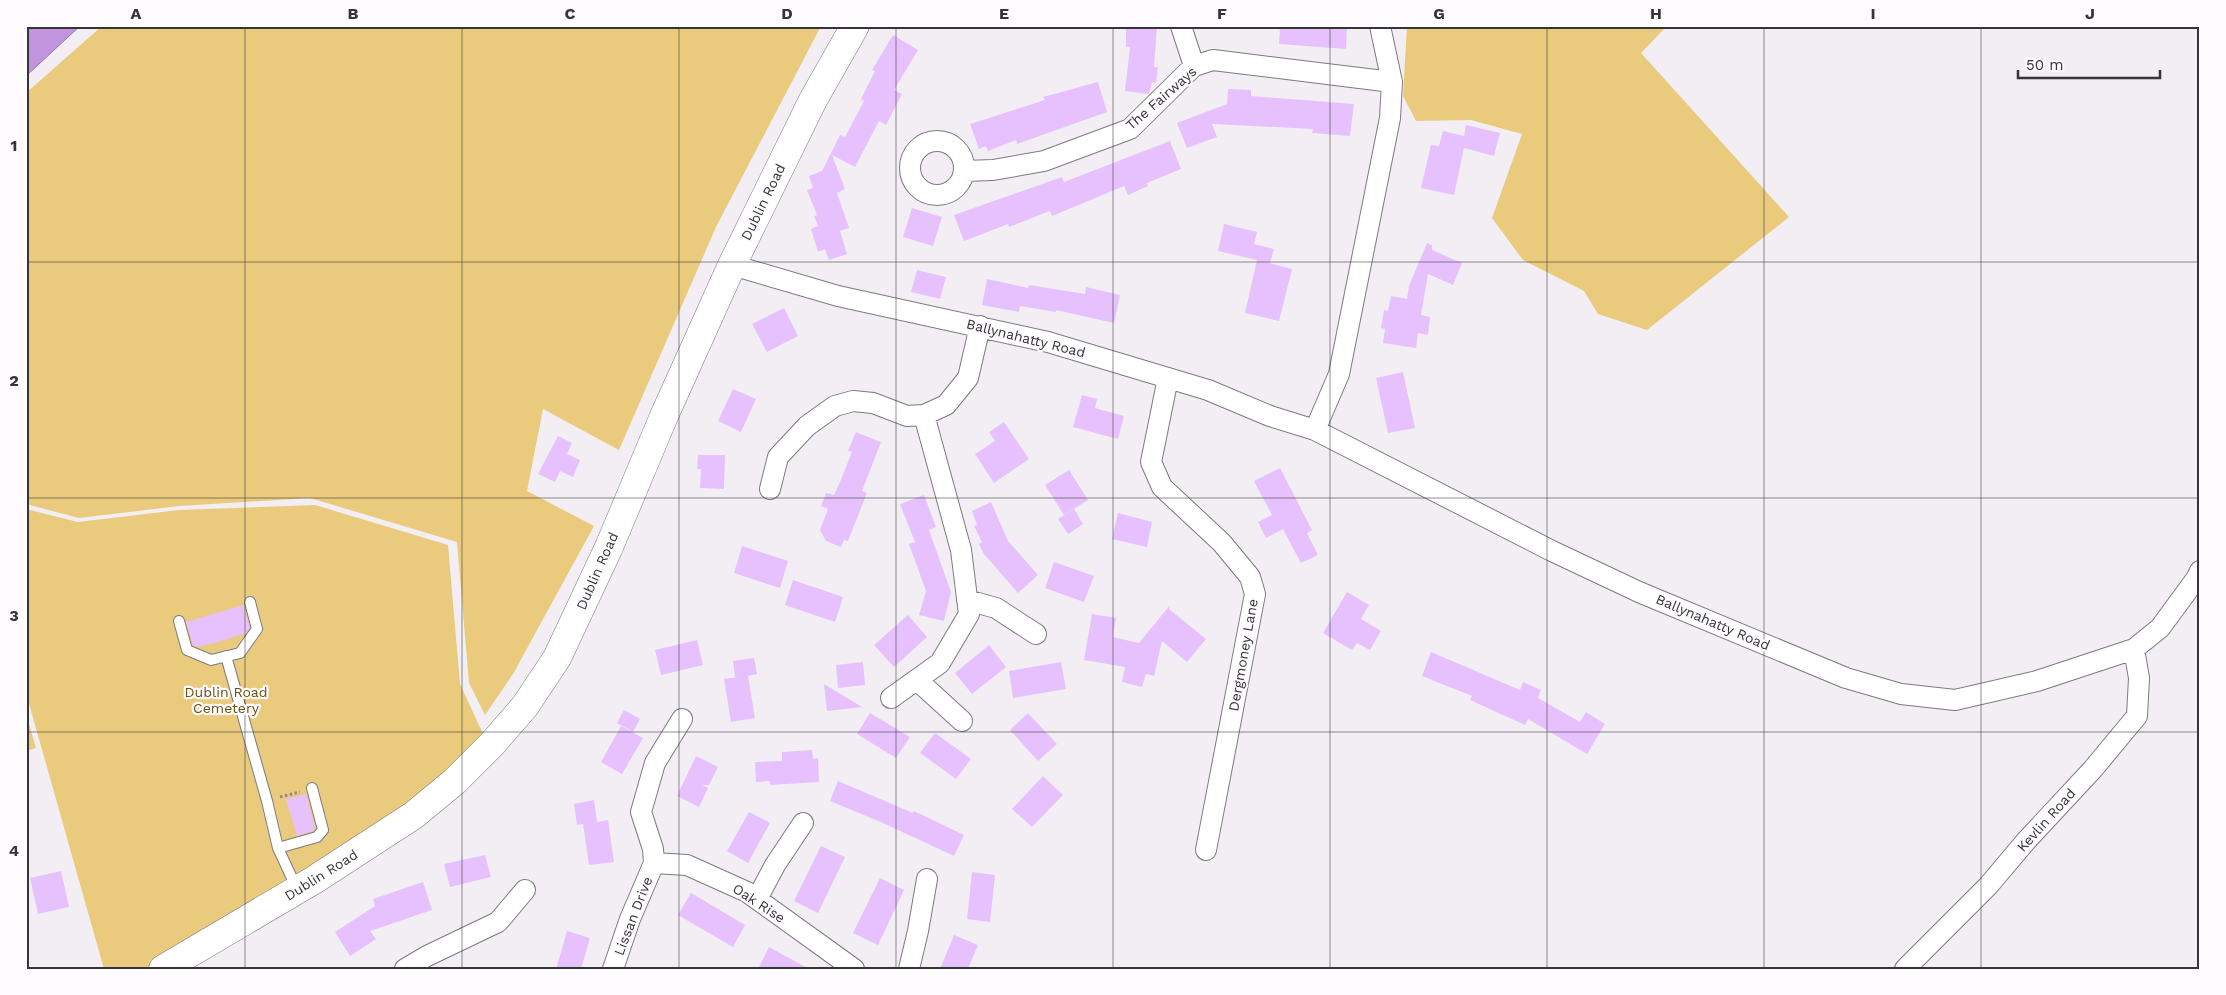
<svg xmlns="http://www.w3.org/2000/svg" width="2226" height="995" viewBox="0 0 2226 995" font-family="'Work Sans',sans-serif">
  <style>
    .green { fill: #eaca7c }
    .water { fill: #c294dd; stroke: #9877ab }
    .building { fill: #e7c1fd }
    .lines { fill: none; stroke-linecap: round; stroke-linejoin: round }
    .lane-casing { stroke: #7d7a7f; stroke-width: 12 }
    .street-casing { stroke: #7d7a7f; stroke-width: 22 }
    .secondary-casing { stroke: #7d7a7f; stroke-width: 29 }
    .path { stroke: #8d8b8f; stroke-width: 3; stroke-dasharray: 2.5 2.5; stroke-linecap: butt }
    .lane { stroke: #fff; stroke-width: 10 }
    .street { stroke: #fff; stroke-width: 20 }
    .secondary { stroke: #fff; stroke-width: 28 }
    .grid { fill: none; stroke: #353436; stroke-width: 1; stroke-opacity: 0.55 }
    .labels { text-anchor: middle; dominant-baseline: central; stroke-width: 4.5; stroke-linejoin: round; paint-order: stroke }
    .street-label { font-size: 14px; fill: #353436; stroke: #fefcff }
    .park-label { font-size: 14px; fill: #6a520f; stroke: #fefcff }
    .neatline { fill: none; stroke: #353436; stroke-width: 2 }
    .grid-label { font-size: 16px; text-anchor: middle; font-weight: bold; fill: #353436 }
  </style>
  <rect width="100%" height="100%" fill="#f2eef4"/>
  <path class="green" d="M102,26h719l-105,201 -97,223 -76,-41 -16,82 67,35 -81,148 -28,41 -16,-32 -12,-141 -147,-44 -131,8 -100,12 -53,-14v-411z
    M1407,26h260l-26,27 148,164 -142,113 -49,-16 -14,-23 -61,-31 -31,-42 30,-84 -51,-14 -55,1 -13,-25z
    M315,505l133,40 12,139 24,52 -77,71 -255,162h-48l-78,-276v-184l52,13 101,-12z
    M26,714l10,34 -10,3z"/>
  <path class="water" d="M26,26h54l-54,50z"/>
  <path class="building" d="M1126,26h31l-3,41h4l-2,16 -4,-1 -3,12 -24,-3 5,-44h-4z
    M1280,26h67l-1,23 -67,-5z
    M893,35l25,15 -24,40 8,4 -16,31 -7,-4 -24,46 -23,-12 13,34 -8,4 12,35 -9,3 7,23 -18,6 -4,-11 -7,3 -7,-23 7,-3 -4,-10 3,-1 -10,-25 6,-2 -4,-12 13,-5 18,-36 5,2 19,-36 -3,-2 14,-28 -3,-1z
    M1098,82l9,30 -90,32 -1,-4 -28,11 -2,-5 -7,3 -9,-25 75,-24 -2,-3z
    M1228,89l23,1v6l103,8 -4,32 -38,-3 1,-4 -101,-5 5,13 -30,11 -10,-25 50,-19z
    M1466,125l34,8 -6,23 -30,-8 -10,47 -33,-7 10,-43 8,1 4,-15 21,5z
    M1170,141l11,28 -34,14 1,3 -20,9 -4,-9 -72,30 -2,-5 -41,16 -1,-3 -44,17 -10,-26 108,-38 2,5z
    M912,208l30,9 -9,29 -30,-9z
    M1224,224l33,8 -3,12 20,5 -4,14 -52,-12z
    M1427,243l5,2v5l30,13 -9,22 -25,-11 -7,41 9,2 -2,18 -10,-2 -2,15 -33,-5 2,-14 -4,-1 3,-18 4,1 3,-15 16,3 2,-13z
    M1257,260l35,9 -13,52 -34,-8z
    M917,270l29,7 -6,22 -29,-7z
    M987,279l41,9 1,-3 56,9 1,-7 34,8 -6,28 -58,-13v2l-36,-6 -1,6 -37,-7z
    M784,308l14,28 -31,16 -15,-28z
    M1403,372l12,56 -27,5 -12,-55z
    M733,389l23,10 -15,33 -23,-11z
    M1082,395l15,4 -2,9 29,8 -6,23 -45,-12z
    M1004,422l25,37 -35,24 -19,-29 20,-13 -6,-9z
    M856,432l25,10 -19,49 5,2 -19,48 -4,-1 -3,7 -15,-6 -6,-11 8,-21 -7,-3 5,-13 8,2 6,-13 12,-30 -4,-1z
    M558,436l14,7 -5,11 13,6 -7,17 -13,-6 -5,11 -17,-8z
    M698,455h27l-1,34 -24,-1 1,-19h-4z
    M1280,468l32,62 -5,3 11,22 -17,8 -18,-34 -17,9 -8,-16 14,-7 -18,-34z
    M1069,470l19,30 -24,15 -19,-30z
    M924,495l12,32 -7,3 22,62 -7,29 -25,-6 7,-24 -17,-47 6,-2 -15,-38z
    M991,502l17,39 30,34 -20,18 -34,-39 -5,-10 3,-2 -8,-16 3,-1 -5,-14z
    M1074,509l9,15 -15,10 -10,-15z
    M1118,513l34,9 -5,25 -35,-8z
    M742,546l46,15 -8,27 -46,-15z
    M1054,562l40,14 -10,26 -39,-14z
    M793,580l50,17 -8,25 -50,-17z
    M1347,592l22,13 -8,14 20,12 -11,19 -13,-7 -5,7 -29,-17z
    M243,605l7,23 -4,5 -31,10 -18,4 -4,-2 -7,-23z
    M1170,605l-1,4 37,30 -19,23 -25,-21 -8,35 -8,-2 -4,13 -20,-5 3,-15 -41,-7 8,-46 24,4 -3,19 26,6z
    M908,615l19,22 -33,30 -20,-22z
    M697,640l6,25 -42,10 -6,-25z
    M989,645l17,22 -34,27 -17,-21z
    M1431,652l89,38 3,-8 18,8 -3,8 42,24 6,-10 19,12 -18,30 -59,-35 -3,6 -55,-25 2,-4 -50,-20z
    M754,658l3,16 -9,2 7,42 -24,4 -7,-43 15,-2h-4l-2,-16z
    M863,662l2,23 -27,3 -2,-23z
    M1061,662l5,27 -53,9 -4,-27z
    M824,684l38,23 -35,4z
    M624,710l16,9 -7,13 -16,-9z
    M870,713l40,24 -14,21 -39,-24z
    M1028,713l29,31 -19,17 -28,-31z
    M621,726l22,12 -21,36 -21,-12z
    M935,733l36,26 -15,20 -36,-26z
    M812,750l1,9 5,-1 1,24 -49,3v-4l-14,1 -1,-20 27,-1v-9z
    M696,756l22,11 -9,18h-7l6,3 -9,19 -22,-11z
    M1043,776l20,19 -31,32 -20,-18z
    M838,781l75,32 1,-2 50,24 -10,21 -71,-33 -53,-22z
    M306,794l9,34 -2,3 -16,5 -11,-37z
    M594,800l3,22 11,-2 6,42 -25,3 -6,-41 -6,1 -3,-21z
    M749,812l21,11 -22,40 -21,-12z
    M821,846l24,11 -27,56 -24,-12z
    M485,855l6,22 -41,10 -6,-23z
    M61,871l8,36 -31,7 -8,-36z
    M972,872l23,3 -5,47 -23,-3z
    M880,878l24,12 -26,55 -25,-12z
    M423,882l9,28 -62,21 6,8 -26,17 -15,-24 40,-26 -2,-7z
    M691,893l54,32 -12,22 -55,-32z
    M567,931l23,7 -9,31h-25z
    M954,935l24,10 -10,24h-28z
    M769,947l40,22h-51z"/>
  <g class="lines">
    <defs>
      <path id="lane" d="M179,621l8,29 24,10 29,-7 17,-24 -7,-27
        M226,656l41,145 11,47 19,41
        M278,848l39,-11 6,-7 -11,-42"/>
      <path id="street" d="M1181,26l13,40
        M910 168a27 27 0 1 1 54 0a27 27 0 1 1-54 0Z
        M964,171l29,-1 51,-9 86,-32 64,-63 19,-6 179,22
        M732,265l106,31 210,46 160,48 62,26 45,14 237,121 87,41 207,86 55,16 54,6 82,-19 97,-32 26,-21 36,-49 4,-8
        M1168,378l-17,84 11,25 60,56 28,34 5,17 -49,256
        M1315,430l24,-56 51,-256 2,-36 -12,-56
        M770,489l8,-32 29,-31 28,-20 18,-5 20,2 34,13 17,-1 22,-10 22,-27 12,-52
        M967,600l29,8 40,26
        M917,680l45,41
        M891,698l49,-35 29,-49 -8,-64 -37,-135
        M654,863l33,2 60,27 107,77
        M757,899l18,-34 28,-42
        M405,969l22,-13 71,-34 27,-32
        M613,969l17,-50 24,-56 -1,-14 -12,-37 14,-49 27,-44
        M909,969l9,-38 9,-52
        M1905,969l83,-83 38,-45 67,-72 44,-53 2,-38 -5,-29"/>
      <path id="secondary" d="M163,969l151,-89 100,-65 41,-34 38,-38 32,-37 32,-48 52,-111 55,-131 68,-151 81,-165 42,-74"/>
    </defs>
    <use href="#lane" class="lane-casing"/>
    <use href="#street" class="street-casing"/>
    <use href="#secondary" class="secondary-casing"/>
    <path class="path" d="M280,797l20,-5"/>
    <use href="#lane" class="lane"/>
    <use href="#street" class="street"/>
    <use href="#secondary" class="secondary"/>
  </g>
  <path class="grid" d="M245,26v943M462,26v943M679,26v943M896,26v943M1113,26v943M1330,26v943M1547,26v943M1764,26v943M1981,26v943M26,262h2174M26,498h2174M26,732h2174"/>
  <g class="labels">
    <g class="street-label">
      <text transform="translate(1161 98) rotate(-41)">The Fairways</text>
      <text transform="translate(763 202) rotate(-64)">Dublin Road</text>
      <text transform="translate(1026 338) rotate(14)">Ballynahatty Road</text>
      <text transform="translate(597 571) rotate(-66)">Dublin Road</text>
      <text transform="translate(1713 622) rotate(23)">Ballynahatty Road</text>
      <text transform="translate(1243 655) rotate(-80)">Dergmoney Lane</text>
      <text transform="translate(2046 820) rotate(-48)">Kevlin Road</text>
      <text transform="translate(321 875) rotate(-32)">Dublin Road</text>
      <text transform="translate(759 903) rotate(33)">Oak Rise</text>
      <text transform="translate(633 916) rotate(-69)">Lissan Drive</text>
    </g>
    <g class="park-label">
      <text x="226" y="692">Dublin Road<tspan x="226" dy="16">Cemetery</tspan></text>
    </g>
  </g>
  <rect width="2226" height="995" fill="none" stroke="#fefcff" stroke-width="55"/>
  <path d="M2018 70v8h142v-8" fill="none" stroke="#353436" stroke-width="2.5"/>
  <text x="2026" y="70" font-size="15" fill="#353436" stroke="#fefcff" stroke-width="4" paint-order="stroke">50 m</text>
  <rect x="28" y="28" width="2170" height="940" class="neatline"/>
  <g class="grid-label">
    <text x="136" y="19">A</text>
    <text x="353" y="19">B</text>
    <text x="570" y="19">C</text>
    <text x="787" y="19">D</text>
    <text x="1004" y="19">E</text>
    <text x="1222" y="19">F</text>
    <text x="1439" y="19">G</text>
    <text x="1656" y="19">H</text>
    <text x="1873" y="19">I</text>
    <text x="2090" y="19">J</text>
    <text x="14" y="151">1</text>
    <text x="14" y="386">2</text>
    <text x="14" y="621">3</text>
    <text x="14" y="856">4</text>
  </g>
</svg>
